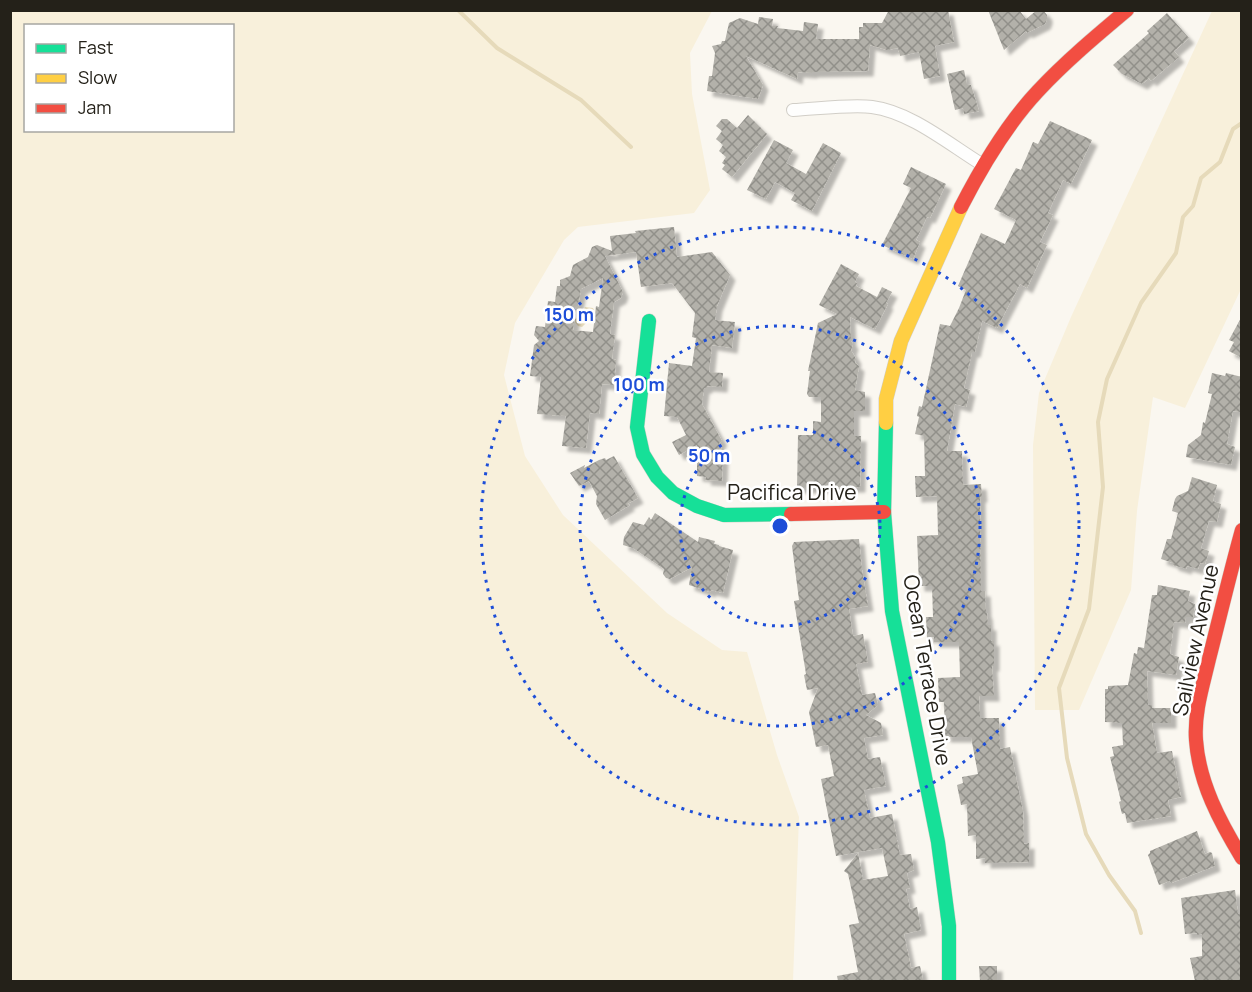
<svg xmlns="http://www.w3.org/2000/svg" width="1252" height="992" viewBox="0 0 1252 992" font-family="Manrope,sans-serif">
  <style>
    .grass { fill: #f8f0db; fill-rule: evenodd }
    .water { fill: #e6daba }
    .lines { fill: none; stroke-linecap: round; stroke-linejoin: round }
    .stream { stroke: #e6daba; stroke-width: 4 }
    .building { fill: url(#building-cross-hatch); fill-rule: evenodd; filter: url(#shadow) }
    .street-casing { stroke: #d1cec7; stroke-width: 14 }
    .fast-casing { stroke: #d1cec7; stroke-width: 15 }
    .slow-casing { stroke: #d1cec7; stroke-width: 15 }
    .jam-casing { stroke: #d1cec7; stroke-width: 15 }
    .street { stroke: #fefefd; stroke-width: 12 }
    .fast { stroke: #16e098; stroke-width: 14 }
    .slow { stroke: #ffcf43; stroke-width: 14 }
    .jam { stroke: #f24e42; stroke-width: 14 }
    .ring { fill: none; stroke: #1d4ed8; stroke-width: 3; stroke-dasharray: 3 6 }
    .labels { text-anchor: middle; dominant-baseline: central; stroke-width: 5; stroke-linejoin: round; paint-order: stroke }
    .street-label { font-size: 21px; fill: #242119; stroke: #fff }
    .centre { fill: #1d4ed8; stroke: #fff; stroke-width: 3 }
    .ring-label { font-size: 18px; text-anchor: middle; font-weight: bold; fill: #1d4ed8; stroke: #fff; stroke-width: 5; stroke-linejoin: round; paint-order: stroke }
  </style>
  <defs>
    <pattern id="building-cross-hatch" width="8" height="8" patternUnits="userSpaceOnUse" patternTransform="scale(1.5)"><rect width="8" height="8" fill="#b3b1aa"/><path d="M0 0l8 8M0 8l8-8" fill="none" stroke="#91908a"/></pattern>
    <filter id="shadow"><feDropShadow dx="5.5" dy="5.5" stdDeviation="1.5" flood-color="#0004"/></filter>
  </defs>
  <rect width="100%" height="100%" fill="#faf7f0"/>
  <path class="grass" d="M10,11h702l-22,42 2,41 18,96 -16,23 -116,14 -14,13 -49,83 -11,52 21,81 38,59 104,98 55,37 25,2 30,103 22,62 -6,164h-782zM26,26h206v104h-206z
    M1212,11h29v278l-56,119 -32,-11 -16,114 -6,79 -52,120h-44l-2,-265 6,-52 32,-76z"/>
  <path class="water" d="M585,307l8,1 1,2 -2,9 1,4 -5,-2 -6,6 -4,-1 -3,-4v-3l7,-4z"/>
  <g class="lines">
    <path class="stream" d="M458,10l39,38 84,52 50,47
      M1141,933l-6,-22 -26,-36 -23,-41 -19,-76 -8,-70 30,-79 14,-122 -5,-65 9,-43 34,-76 35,-50 7,-36 10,-11 8,-28 19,-16 13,-33 9,-6"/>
  </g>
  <path class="building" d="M889,10h59l6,32 -19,4 5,30 -16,3 -5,-27 -19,4 -2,-8 -11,2 -17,-5 -2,26 -56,1v1l-14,-1 -1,7 -51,-23 17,29 -5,14 -51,-8 2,-15h3l3,-23 -3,-7 9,-2 1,-3h3l4,-18 11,-5 18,6 1,-7 14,2 -1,7h6l-1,2 26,3 1,-9 14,2 -2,15h43v-12h4v-4h19z
    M988,10h31l7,9 11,-9h6l4,5v4l-2,5 -18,9 -1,-2 -22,19z
    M1167,13l22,25 -15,13 5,6 -28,24 -2,-3 -7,6 -20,-10 -9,-9 36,-32 -2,-2z
    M964,70l3,14 4,1 8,26 -15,3 -1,-6 -8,2 -8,-36z
    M748,115l19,19 -35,43 -10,-8 3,-4 -3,-2 4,-6 -7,-6 4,-6 -7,-6 6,-8 -6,-5 6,-7h5l10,9z
    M1050,121l42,19 -21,44 -8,-4 -15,33 5,2 -13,27 7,3 -20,43 -7,-4 -23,44 -15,-7 -7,31h-3l-8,36 6,2 -4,17 -11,-3 -8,47h15l1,34 18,-1 1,13h-2l1,94h4l1,22h1l1,12h3v16l3,-1v26h-2l2,30h-15l1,22h19l1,31 10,-2 13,64 1,33 5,-1v19l-44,1v-5l-9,1v-24l-8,1 -1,-32 -6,1 -4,-20 6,-2 -1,-6 16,-3 -7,-37h-26l-1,-35h-5l-1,-24 22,-1 -1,-35h-25v-5l-7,1 -1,-21h7l-1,-31h-13l-2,-50 21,-1 -1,-39 -21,1 -1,-21h10l-1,-40 -9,-2 4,-17 -2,-1 2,-10 3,1 18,-83 10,2 9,-18 7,-18 -8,-4 23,-53 24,11 11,-24 -22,-11 22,-41 5,2 12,-28 5,2z
    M774,140l19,10 -7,13 20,11 17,-31 18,10 -29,58 -21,-11 4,-7 -20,-11 -9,17 -19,-9z
    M911,167l35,17 -16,34 -3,-1 -11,23 4,2 -7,17 -31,-14 29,-57 -8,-4z
    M674,227l3,30 35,-5 18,23 -13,31 -2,14 20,2 -3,26 -20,-3 -3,27 14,1 -1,14 -15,-1v2h-3l-2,16 20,37 -3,2 4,9 -1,29 -17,-1 1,-3 -9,-1v-31l-18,10 -7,-13 14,-7 -9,-18 -13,-1 5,-53 23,3 4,-28 -4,-1 3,-24 -23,-30 -31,4 -5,-35 -31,4 18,36 -2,6 -7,4 -4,32 5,1 -3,24 4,1 -2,25 -12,-1 -3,30 -9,-1 -4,35 -24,-2 4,-30 -29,-2 4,-37 -11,-1 4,-31 5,-4 -5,-6 2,-9 9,1 3,-26 7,1 2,-16h3v-6l10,-4 3,-11 15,-8 4,-10 5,-2 15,6 -2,-15 26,-3 -1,-2zM603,278l-4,29 -3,-1 -3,26 -20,-2 3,-24h2l3,-17z
    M841,264l18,10 -4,8 2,1 -1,3 21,11 5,-10 10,5 -6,11 2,1 -13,25 -25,-12 1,24 2,3 -2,6 5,9 -1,4 4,3 -4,24 10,2v19h-11v25h7l-1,51 -63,1 1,-53h15v-14l8,1v-25h-12l-2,-3 3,-23h-2l10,-48 19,-9 -18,-9z
    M1242,316v42l-13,-7 5,-9 -5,-2z
    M1212,373l13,3 1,-3 16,4v29l-2,6 -7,-1 -6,33 8,3 -4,18 -45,-8 2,-12 13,-10 2,-13 2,1 7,-29 -4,-1z
    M614,456l24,42 -11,6 3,1 -25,15 -9,-16 1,-8 -8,-15 -10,5 -9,-13 15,-8 -1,3 15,-8 6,-2 1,2z
    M1192,477l25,8 -4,16 8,3 -4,18 -8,-1 -8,27 8,3 -4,13 -5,-1 -2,6 -11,-3 -1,3 -13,-4v-2l-12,-4 6,-20h4l7,-26 -6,-2 3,-12 2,-3 11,-5z
    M655,513l43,29 1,-5 16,4 -1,3 5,1v1l14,4 -10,43 -12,-3 -1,2 -21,-7 3,-18 -22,12 -4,-1 -3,-4 1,-5 -31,-21 -10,-3 1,-8 9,-15 11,3 5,-8 2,3z
    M859,539l3,31 6,36 -19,3 4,27 10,-2 5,28 -12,2 6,31 13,-2 3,12 -12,10 15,8 2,12 -19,3 4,21 12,-2 6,29 -22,4 6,28 22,-4 8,41 11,-1 3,16 -7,3 3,15 -4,1 4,20 7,-2 4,23 -17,4 7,34 9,-2 3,14 -6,1h-79l-1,-5 21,-4 -9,-47 10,-2 -11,-49 -4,-3 14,-18 5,27 25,-4 -6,-28 -46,8 -15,-77 13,-3 -6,-31 -12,2 -7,-35 9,-24 -11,2 -3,-15 2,-1 -12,-73 5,-1 -7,-54 2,-4z
    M1158,585l32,6 -2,10 7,3 -2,13h-7l-1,6 -11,-1 -4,32 9,3 -3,18 -29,-4 1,34h4v3h19v15h-19l5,30 15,-2 9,46 -13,3 3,16 -44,7 -2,-10 -3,1 -3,-12 2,-1 -11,-44 4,-1 -2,-9 11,-2 -1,-22 -17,-1v-33h3v-3l20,-1 6,-32 3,1 1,-7 6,1 8,-53h5z
    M1197,831l8,23 5,-2 2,1 3,13 -44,17 -1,-2 -11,4 -11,-30 2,-2v-2z
    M1235,890l3,24h4v67h-47l-5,-23 12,-2v-22l-5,1v-2l-12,1 -4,-36z
    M979,966h18v15h-17z"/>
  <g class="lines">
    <defs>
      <path id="street" d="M793,110c22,-1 59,-6 79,-3 39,5 78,38 111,58"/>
      <path id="fast" d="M649,321l-12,106 6,27 14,23 16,16 24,13 27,9 67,-1
        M886,423l-2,89 8,99 46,231 11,84v56"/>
      <path id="slow" d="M886,423v-24l15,-58 60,-134"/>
      <path id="jam" d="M961,207c21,-41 45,-82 77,-116 27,-29 58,-55 89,-81
        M791,514l93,-2
        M1242,530c-12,43 -22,86 -33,129 -6,26 -15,53 -13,81 3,43 24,82 46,118"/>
    </defs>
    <use href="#street" class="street-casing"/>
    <use href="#fast" class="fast-casing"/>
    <use href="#slow" class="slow-casing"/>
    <use href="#jam" class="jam-casing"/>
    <use href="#street" class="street"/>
    <use href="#fast" class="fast"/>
    <use href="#slow" class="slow"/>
    <use href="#jam" class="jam"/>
  </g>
  <g class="ring">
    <circle cx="780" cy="526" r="100"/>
    <circle cx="780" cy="526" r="200"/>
    <circle cx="780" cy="526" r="299"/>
  </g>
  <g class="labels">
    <g class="street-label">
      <text x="792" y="492">Pacifica Drive</text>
      <text transform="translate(1195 640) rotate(-78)">Sailview Avenue</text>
      <text transform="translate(928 670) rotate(80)">Ocean Terrace Drive</text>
    </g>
  </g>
  <circle cx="780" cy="526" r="9" class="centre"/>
  <g class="ring-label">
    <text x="569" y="321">150 m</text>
    <text x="639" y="391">100 m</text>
    <text x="709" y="462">50 m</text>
  </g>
  <rect width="1252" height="992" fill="none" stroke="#242119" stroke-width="24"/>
  <rect x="24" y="24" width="210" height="108" fill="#ffffff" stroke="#a7a6a3" stroke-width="1.5"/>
  <rect x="36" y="44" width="30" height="9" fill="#16e098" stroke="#a7a6a3" stroke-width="1.5"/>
  <text x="78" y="54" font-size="18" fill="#242119">Fast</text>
  <rect x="36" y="74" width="30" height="9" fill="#ffcf43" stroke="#a7a6a3" stroke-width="1.5"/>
  <text x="78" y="84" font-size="18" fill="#242119">Slow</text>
  <rect x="36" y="104" width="30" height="9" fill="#f24e42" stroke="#a7a6a3" stroke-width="1.5"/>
  <text x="78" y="114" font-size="18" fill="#242119">Jam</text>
</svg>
